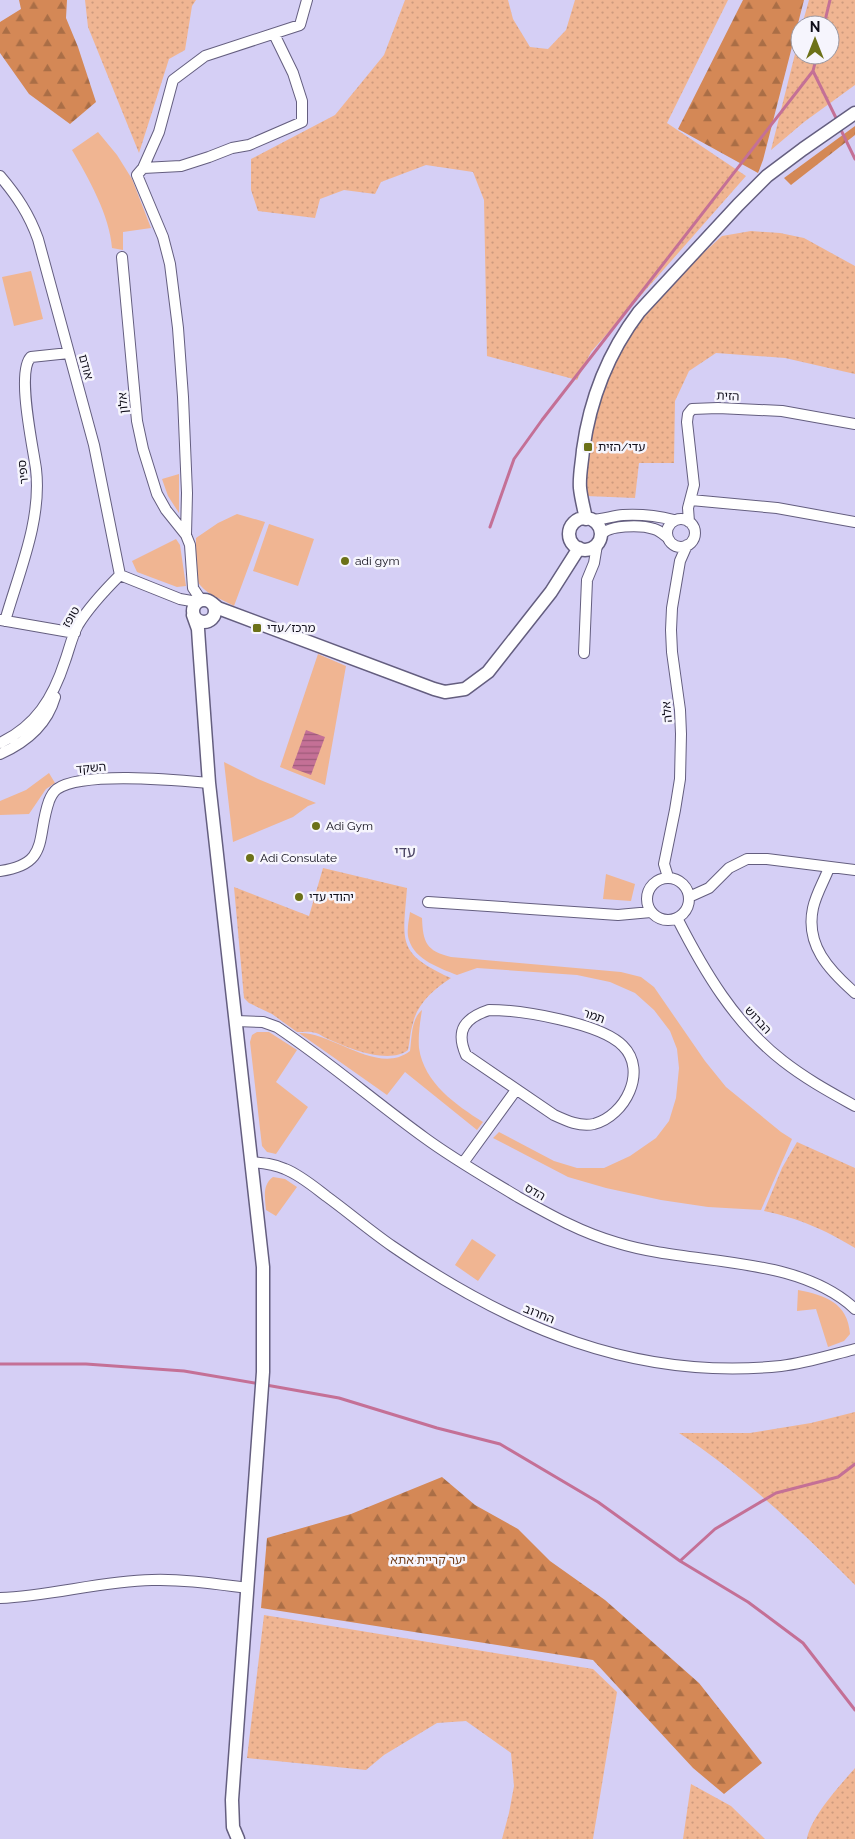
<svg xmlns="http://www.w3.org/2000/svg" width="855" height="1839" viewBox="0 0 855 1839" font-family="Raleway,'Noto Sans Hebrew',sans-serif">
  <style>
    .grass { fill: url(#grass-dots) }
    .forest { fill: url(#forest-firs) }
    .park { fill: #f0b592 }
    .water { fill: url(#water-rules) }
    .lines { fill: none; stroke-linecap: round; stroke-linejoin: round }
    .stream { stroke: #c47096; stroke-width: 3 }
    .minor-casing { stroke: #645e7f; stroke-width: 12 }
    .tertiary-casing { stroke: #645e7f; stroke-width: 15 }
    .minor { stroke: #fff; stroke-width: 10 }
    .tertiary { stroke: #fff; stroke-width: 12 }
    .poi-dot { fill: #6c7118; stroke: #f6f5fd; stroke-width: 2 }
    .labels { text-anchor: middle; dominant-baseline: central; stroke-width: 5; stroke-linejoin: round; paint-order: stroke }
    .street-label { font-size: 12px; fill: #0f0d19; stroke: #f6f5fd }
    .poi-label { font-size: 12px; fill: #0f0d19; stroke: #f6f5fd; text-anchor: start }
    .park-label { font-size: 12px; fill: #723e1a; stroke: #f6f5fd }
    .quarter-label { font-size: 15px; fill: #494362; stroke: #f6f5fd }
  </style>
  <defs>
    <pattern id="grass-dots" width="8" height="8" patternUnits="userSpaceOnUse" patternTransform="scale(1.25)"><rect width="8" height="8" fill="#f0b592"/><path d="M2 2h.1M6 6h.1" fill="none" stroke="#cd9a7d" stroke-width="1.8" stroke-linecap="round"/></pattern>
    <pattern id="forest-firs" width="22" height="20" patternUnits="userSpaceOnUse" patternTransform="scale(1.25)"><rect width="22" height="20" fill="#d48856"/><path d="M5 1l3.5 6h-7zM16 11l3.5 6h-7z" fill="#aa6e46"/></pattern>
    <pattern id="water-rules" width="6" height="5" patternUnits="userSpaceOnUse" patternTransform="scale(1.25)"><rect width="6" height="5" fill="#c47096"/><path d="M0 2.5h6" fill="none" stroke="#9e5a7a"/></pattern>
  </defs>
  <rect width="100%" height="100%" fill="#d5cff5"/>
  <path class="grass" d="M85,0h111l-4,6 -7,44 -16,9 -30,94 -51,-126z
    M405,0h103l5,19 17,28 18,2 18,-19 9,-30h153l-61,123 79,53 -155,176 -14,28 -90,-24 -3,-156 -11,-28 -47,-7 -45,17 -6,12 -31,-4 -24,9 -5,19 -57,-7 -7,-21v-31l84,-44 49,-60z
    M809,0h46v85l-51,37 -33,28 29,-116v21h30v-30h-28z
    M751,231l29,2 24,5 51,28v108l-70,-16 -69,-5 -27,18 -14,30 -1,62h-35l-4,35 -49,-2v-34l6,-41 11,-36 22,-45 30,-37 44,-46 23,-21z
    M323,868l84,20c-4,54 -11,65 44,90 -16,10 -34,26 -38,45 -3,9 -3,18 -5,27 -19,15 -61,-2 -82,-12 -3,-1 -6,-4 -10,-5 -6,-2 -13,-1 -19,-1l-25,-18 -23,-11 -5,-5 -10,-111 75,29z
    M797,1142l58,26v80c-32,-19 -54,-29 -91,-37l18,-43z
    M855,1412v173c-55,-55 -110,-109 -176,-152h71l61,-10z
    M264,1615l329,54 24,23 -24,147h-91l7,-26 5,-27 -3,-33 -45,-32 -29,2 -53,32 -18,15 -119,-12z
    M855,1768v71h-48c3,-21 34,-55 48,-71z
    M691,1784l40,22 34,33h-82z"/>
  <path class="forest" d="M19,0h48l-1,18 12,29 18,55 -26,22 -41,-30 -29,-41v-31l21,-13z
    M743,0h61l-41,160 -5,13 -80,-44z
    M855,126v9l-64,50 -7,-7z
    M442,1477l33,28 43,24 32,32 55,39 94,83 63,80 -38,31 -31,-26 -100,-108 -332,-52 6,-70 84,-24z"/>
  <path class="park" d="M98,132l19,23 15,24 19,49 -28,4v18l-11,-2c-2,-32 -24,-71 -40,-98z
    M31,271l12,48 -29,7 -12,-49z
    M179,474v39l-11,-17 -6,-17z
    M237,514l28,8 -31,84c-11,-6 -26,-11 -34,-21 -7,-8 -4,-36 -4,-47l22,-15z
    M269,524l45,15 -16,47 -45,-15z
    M176,539l4,6 6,41 -9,1 -40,-15 -5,-11z
    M318,654l28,12 -21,119 -45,-18z
    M224,762l34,17 58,24 -8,3 -15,11 -60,25z
    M49,773l6,10 -9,6 -17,25 -29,1v-14l26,-11z
    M606,874l29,10 -4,17 -28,-2z
    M410,912l12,6c1,24 4,33 29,39l170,15 20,5 13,10 51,74 21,26 55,45 11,7 -31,71 -53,-3 -47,-7 -55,-12 -38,-11 -75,-39 6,-6 55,29 23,7h27l26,-12 26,-18 13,-17 7,-23 3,-30 -2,-19 -7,-18 -16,-21 -19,-17 -25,-11 -33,-7 -100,-7 -20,7c-17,-7 -42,-15 -48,-35 -3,-8 0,-20 1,-28z
    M422,1010c-2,12 -4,26 -3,38 5,35 37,57 64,74l-6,8 -72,-58 -18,23 -88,-62c34,-1 79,43 111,18 2,-14 1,-32 12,-41z
    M257,1032h12l28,18 -21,32 32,25 -32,47 -9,-2 -5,-6 -12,-104 2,-7z
    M273,1177l12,2 12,8 -21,29 -10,-6c-1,-13 -4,-25 7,-33z
    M472,1239l24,16 -18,26 -23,-16z
    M798,1290c27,5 50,13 52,44l-6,7 -16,6 -12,-38 -19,2z"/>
  <path class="water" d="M306,730l19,7 -14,38 -19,-7z"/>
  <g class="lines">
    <path class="stream" d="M824,25l6,-25
      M813,71l25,51
      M840,128l15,31
      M490,527l24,-68 28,-39 271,-349 4,-16
      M0,1364h86l98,7 76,13
      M266,1385l73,13 98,30 63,16 98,58 82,59 68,41 55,41 52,67
      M680,1561l35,-32 61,-36 62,-16 17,-13"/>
    <defs>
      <path id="minor" d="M143,168l38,-2 28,-9 23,-9 17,-3 53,-23v-21l-9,-28 -19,-39
        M0,176c17,20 29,38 38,63l56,206 26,130
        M122,257l15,164 6,28 14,45 9,16 20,25
        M691,500l86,8 78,14
        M667 533a14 14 0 1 1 28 0a14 14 0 1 1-28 0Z
        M591,520c11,0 21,-4 32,-5 17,-1 35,1 51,5
        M689,522l-1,-14 6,-23 -7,-63 1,-8 4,-5 26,-1 64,3 73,13
        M600,537c6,-13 42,-12 54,-8 5,1 9,5 14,9
        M120,575l60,24 17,3
        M201,600l-8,-12 -3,-43 -4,-10 1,-42 -4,-96 -5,-69 -8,-64 -7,-27 -26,-62 6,-7 16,-36 14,-52 32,-24 95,-31 7,-25
        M0,620l75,13
        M5,621c14,-49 37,-101 31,-152 -3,-22 -20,-98 -5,-112l38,-4
        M584,653l3,-73 7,-17 3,-18
        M0,743c36,-17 53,-45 65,-82 4,-11 7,-25 13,-36 11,-18 27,-35 42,-50
        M0,754c27,-12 47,-29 55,-57
        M829,868c-5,13 -13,26 -16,40 -8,37 16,62 42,85
        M0,871c50,-7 36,-33 49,-70 2,-5 4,-9 8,-12 26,-18 119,-9 152,-6
        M668,877l-4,-13 11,-54 5,-31 1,-45 -1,-24 -8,-58 -1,-22 1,-22 8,-47 7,-16
        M647 899a21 21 0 1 1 42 0a21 21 0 1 1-42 0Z
        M689,897l20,-9 20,-20 18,-9h20l88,11
        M428,902l190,13 33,-3
        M677,918c27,53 58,106 106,143 23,18 47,31 72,45
        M489,1010c32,0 112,13 134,36 25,25 2,70 -29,78 -14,3 -27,-3 -40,-9l-88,-60c-11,-25 -1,-37 23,-45z
        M236,1021l27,1 14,5c51,34 98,75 148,111 30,22 62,40 93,59 32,18 64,36 100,46 74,23 178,11 237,66
        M251,1162c12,1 23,2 34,7 15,6 28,17 41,27 22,16 43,34 66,50 119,82 243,135 389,120 25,-3 50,-11 74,-17
        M463,1163l53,-73
        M0,1598c51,-2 101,-17 152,-18 32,-1 64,4 96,8"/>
      <path id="tertiary" d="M569 534a16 16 0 1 1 32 0a16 16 0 1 1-32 0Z
        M586,519c-2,-10 -5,-21 -6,-31 -1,-12 2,-25 3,-38 7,-51 25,-97 56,-138l99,-107 29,-29 36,-27 52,-36
        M193 611a11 11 0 1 1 22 0a11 11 0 1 1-22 0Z
        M212,603l6,5 216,81 11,3 20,-3 23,-17 63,-80 28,-44
        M193,615l5,14 1,15 10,139 54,484v105l-31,428 1,27 5,12"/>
    </defs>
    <use href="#minor" class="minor-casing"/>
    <use href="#tertiary" class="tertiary-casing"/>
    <use href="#minor" class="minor"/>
    <use href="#tertiary" class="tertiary"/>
  </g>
  <g class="poi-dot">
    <rect x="583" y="442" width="10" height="10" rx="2.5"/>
    <circle cx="345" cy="561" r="5"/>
    <rect x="252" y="623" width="10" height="10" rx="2.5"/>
    <circle cx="316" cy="826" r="5"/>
    <circle cx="250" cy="858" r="5"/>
    <circle cx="299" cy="897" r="5"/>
  </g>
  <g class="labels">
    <g class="street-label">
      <text transform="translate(86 367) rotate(75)">אודם</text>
      <text transform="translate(728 396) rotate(2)">הזית</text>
      <text transform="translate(123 403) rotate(-95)">אלון</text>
      <text transform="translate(23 472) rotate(-96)">ספיר</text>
      <text transform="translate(71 617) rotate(-59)">טופז</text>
      <text transform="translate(667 712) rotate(-95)">אלה</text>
      <text transform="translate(91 768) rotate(-5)">השקד</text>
      <text transform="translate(594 1016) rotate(19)">תמר</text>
      <text transform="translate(758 1020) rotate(47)">הברוש</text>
      <text transform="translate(535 1192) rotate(31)">הדס</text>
      <text transform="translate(539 1314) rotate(22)">החרוב</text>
    </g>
    <g class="poi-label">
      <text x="598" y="447">עדי/הזית</text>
      <text x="355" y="561">adi gym</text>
      <text x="267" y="628">מרכז/עדי</text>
      <text x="326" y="826">Adi Gym</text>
      <text x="260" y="858">Adi Consulate</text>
      <text x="309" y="897">יהודי עדי</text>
    </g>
    <g class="park-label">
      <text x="428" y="1560">יער קריית אתא</text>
    </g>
    <g class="quarter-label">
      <text x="405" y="852">עדי</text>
    </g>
  </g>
  <g transform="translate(815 40)"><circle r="24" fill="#f6f5fd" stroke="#9a98a2"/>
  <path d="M0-4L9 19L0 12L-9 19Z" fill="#6c7118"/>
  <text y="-8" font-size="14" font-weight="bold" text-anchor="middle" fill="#0f0d19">N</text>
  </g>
</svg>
